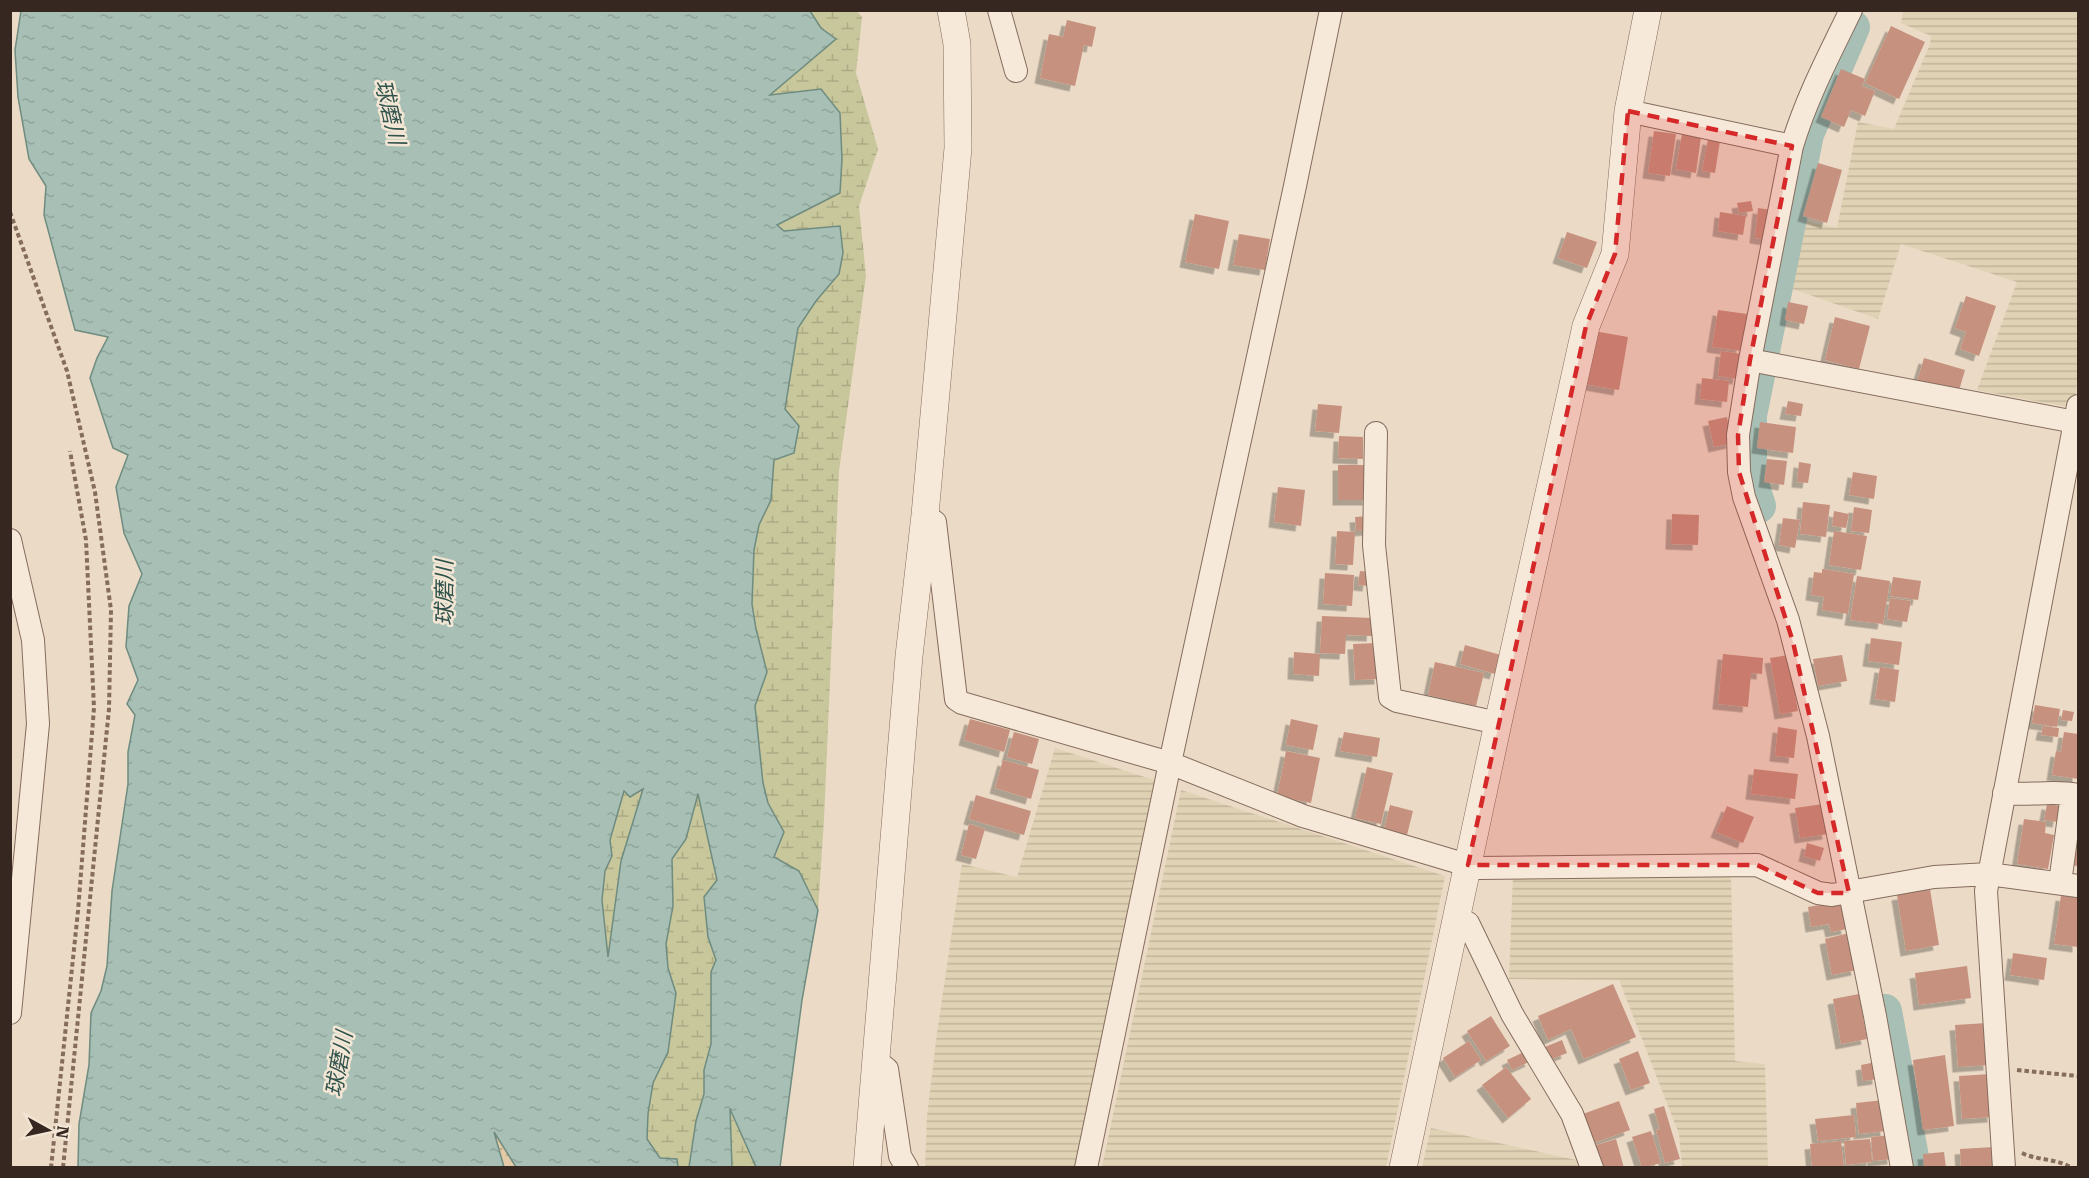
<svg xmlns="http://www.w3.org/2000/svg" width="2089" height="1178" viewBox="0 0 2089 1178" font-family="'Roboto Serif','Noto Sans JP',serif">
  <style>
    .farmland { fill: url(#farmland-rules) }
    .wetland { fill: url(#wetland-marsh) }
    .sand { fill: url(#sand-dots) }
    .water { fill: url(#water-ripples); stroke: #6f8c80; stroke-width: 1.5; fill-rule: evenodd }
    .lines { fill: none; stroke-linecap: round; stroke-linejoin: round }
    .river { stroke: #a7bfb4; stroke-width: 34 }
    .building { fill: #c6927f; filter: url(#shadow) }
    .minor-casing { stroke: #856c5d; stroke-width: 24 }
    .tertiary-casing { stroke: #856c5d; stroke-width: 28 }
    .path { stroke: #856c5d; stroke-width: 4; stroke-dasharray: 4.5 3; stroke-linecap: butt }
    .minor { stroke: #f6e9d9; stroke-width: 22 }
    .tertiary { stroke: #f6e9d9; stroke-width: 27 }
    .marked { fill: #d62828; fill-opacity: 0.2; stroke: #d62828; stroke-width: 4.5; stroke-dasharray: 12 8; stroke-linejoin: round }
    .labels { text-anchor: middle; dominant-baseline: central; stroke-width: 5; stroke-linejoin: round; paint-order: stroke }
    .water-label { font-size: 22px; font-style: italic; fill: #30544d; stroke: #f3e6d5 }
  </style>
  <defs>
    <pattern id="farmland-rules" width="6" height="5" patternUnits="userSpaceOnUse" patternTransform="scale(1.5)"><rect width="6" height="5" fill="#e0d2b4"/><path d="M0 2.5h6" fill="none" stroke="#c1b49a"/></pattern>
    <pattern id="wetland-marsh" width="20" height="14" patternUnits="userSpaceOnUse" patternTransform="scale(1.5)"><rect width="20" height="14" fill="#c8c69b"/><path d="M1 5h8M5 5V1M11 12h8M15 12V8" fill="none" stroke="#acaa85"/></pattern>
    <pattern id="sand-dots" width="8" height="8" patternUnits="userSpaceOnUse" patternTransform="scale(1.5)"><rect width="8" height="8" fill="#e4caa6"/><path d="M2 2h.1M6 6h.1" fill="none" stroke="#c4ae8f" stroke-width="1.8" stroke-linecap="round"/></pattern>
    <pattern id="water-ripples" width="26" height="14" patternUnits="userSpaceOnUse" patternTransform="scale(1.5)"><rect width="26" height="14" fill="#a7bfb4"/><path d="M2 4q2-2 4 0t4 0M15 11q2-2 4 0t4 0" fill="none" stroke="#90a49a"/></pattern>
    <filter id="shadow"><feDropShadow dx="-5.5" dy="5.5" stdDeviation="0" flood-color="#0004"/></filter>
  </defs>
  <rect width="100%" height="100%" fill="#ebdac6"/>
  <path class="farmland" d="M1903,11h175v368l-5,29 -96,-18 40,-108 -116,-38 -23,75 -88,-31 15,-67 32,7 21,-106 36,7 36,-85 1,-8 -30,-13z
    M1055,748l102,33 -80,386 -152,1 2,-52 10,-83 25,-169 55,13z
    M1181,790l264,86 -59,291h-284z
    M1513,874l218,1 4,186 30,3 3,103h-86l-3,-33 -60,-154 -110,-1z
    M1431,1128l145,32 2,7h-156z"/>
  <path class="wetland" d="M535,11h322l5,6 -6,56 22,76 -19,57 7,70 -27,195 -15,349 -6,90 -16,90 -22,167h-264l-22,-35 10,35 -79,1z"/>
  <path class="sand" d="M493,1129l23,38h-12z"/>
  <path class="water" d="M810,11l11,17 15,11 -66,56 51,-6 19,24 2,46 -2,34 -63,32 7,6 56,-5 3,27 -4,21 -23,27 -18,27 -13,81 14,17 -5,27 -20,7 -3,40 -12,25 -5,25 -2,54 4,25 11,43 -12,34 8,77 5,20 16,29 -10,25 25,14 19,39 -16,90 -22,167h-24l-26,-58 2,58h-43l7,-46 8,-27v-24l7,-26v-72l5,-12 -8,-23 -4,-40 13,-17 -19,-86 -12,45 -14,20 1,47 -7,38 2,24 8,25 -8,59 -15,31 -5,31 -1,25 13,19 17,1 1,8h-162l-22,-35 10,35h-426l1,-43 10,-59 2,-52 10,-22 6,-25 5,-75 16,-107v-32l7,-37 -8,-11 11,-24 -12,-33 3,-41 13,-32 -18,-41 -8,-46 12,-32 -15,-7 -23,-70 7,-20 11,-21 -33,-7 -31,-115 2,-29 -17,-27 -11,-62 -3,-47 6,-39zM643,789l-22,72 -13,96 -6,-57 3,-29 7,-15 -2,-16 14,-49 6,6z"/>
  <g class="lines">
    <path class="river" d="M1759,506l-9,-28v-63l57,-281 46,-107
      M1885,1011l29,157"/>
  </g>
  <path class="building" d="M1067,20l29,7 -4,20 -8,-2 -9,41 -35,-8 9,-44 14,3z
    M1891,26l34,16 -26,57 -34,-16z
    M1841,69l24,10 -3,7 13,5 -10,25 -14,-6 -7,17 -23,-10z
    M1654,131l22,3 -6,42 -22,-3z
    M1682,134l19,3 -5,36 -20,-4z
    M1708,139l12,2 -5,32 -13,-2z
    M1818,163l24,7 -15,53 -24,-7z
    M1751,201l2,10 -14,2 -2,-10z
    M1758,208l14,2 -3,30 -14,-2z
    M1720,212l26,4 -3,19 -25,-4z
    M1195,214l34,7 -10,48 -34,-7z
    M1567,232l30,10 -10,26 -29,-10z
    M1239,234l31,5 -5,31 -32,-5z
    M1966,296l30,10 -17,50 -19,-7 6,-17 -11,-4z
    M1788,302l20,4 -4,18 -19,-4z
    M1718,310l29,4 -6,37 -29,-4z
    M1835,317l35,9 -11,43 -34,-9z
    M1594,331l34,6 -9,53 -34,-6z
    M1721,351l21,3 -4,25 -20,-3z
    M1924,358l41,12 -7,24 -41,-12z
    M1702,378l27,3 -2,21 -27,-3z
    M1788,401l15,3 -2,12 -16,-2z
    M1318,404l24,2 -3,27 -24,-2z
    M1727,417l5,26 -18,4 -6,-26z
    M1760,422l36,5 -3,26 -36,-5z
    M1339,436l24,1v22l-25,-1z
    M1767,459l20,2 -3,24 -20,-3z
    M1799,462l12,2 -3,19 -11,-1z
    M1338,465h30v35h-30z
    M1853,472l24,4 -3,23 -25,-4z
    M1278,487l27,3 -4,36 -27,-4z
    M1803,502l27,3 -4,32 -26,-3z
    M1854,507l18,3 -3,23 -18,-2z
    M1834,511l15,3 -3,14 -14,-2z
    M1672,514l27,1 -1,30 -27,-1z
    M1370,516l1,14 -15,1 -1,-14z
    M1783,518l17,2 -5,28 -16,-3z
    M1337,531l18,1 -2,33 -18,-1z
    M1834,531l33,5 -6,34 -32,-5z
    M1822,569l32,5 -6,40 -26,-4 2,-13 -13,-2 3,-23 8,1z
    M1360,571l10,1 -2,14 -10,-1z
    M1325,573l29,2 -2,31 -29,-2z
    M1857,576l33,5 -7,43 -33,-4z
    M1893,577l28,4 -3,19 -28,-4z
    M1890,598l21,3 -4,21 -20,-3z
    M1322,616l51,2 -1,18 -26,-1 -1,19 -25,-1z
    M1871,638l31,4 -3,23 -31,-4z
    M1378,643l2,36 -25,1 -2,-36z
    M1465,645l36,10 -6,19 -35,-10z
    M1294,652l26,2 -1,22 -26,-2z
    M1723,654l40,4 -1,16 -11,-1 -3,34 -30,-3z
    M1788,655l10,56 -18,3 -10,-56z
    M1842,655l5,26 -29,5 -5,-27z
    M1435,662l49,11 -8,33 -48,-11z
    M1880,667l19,3 -4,32 -20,-3z
    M2035,705l25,4 -3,18 -25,-4z
    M2063,710l11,2 -2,9 -11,-1z
    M970,719l40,11 -6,22 -40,-12z
    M1291,719l27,6 -5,25 -27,-5z
    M2043,726l16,2 -1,9 -17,-2z
    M1778,727l19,3 -3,28 -19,-2z
    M1014,732l25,7 -7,25 -25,-7z
    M1344,732l36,6 -3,19 -37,-6z
    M2064,732l14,2v45l-26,-4 4,-24 5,1z
    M1286,751l34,7 -9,45 -34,-7z
    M1003,760l36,10 -8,29 -36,-11z
    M1367,767l26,6 -12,51 -26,-6z
    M1754,769l44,5 -3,25 -44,-5z
    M976,795l55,16 -7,24 -55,-16z
    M1823,804l5,30 -28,4 -5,-30z
    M2047,804l14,2 -3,16 -14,-2z
    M1390,805l23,6 -6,24 -23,-6z
    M1727,806l27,11 -11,26 -27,-11z
    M2024,819l22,3 -1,11 9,2 -6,34 -31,-5z
    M969,824l16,5 -9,30 -15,-4z
    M2072,840l6,1v25l-9,-1z
    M1807,843l17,5 -4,13 -16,-5z
    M1930,889l9,56 -33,6 -9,-56z
    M2061,895l17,3v49l-24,-3z
    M1843,901l4,28 -16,3 -2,-8 -18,3 -3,-20z
    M1849,933l8,37 -25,5 -7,-36z
    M2013,953l34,5 -3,22 -34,-5z
    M1967,966l4,32 -52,7 -4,-32z
    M1613,984l23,53 -52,22 -13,-30 -23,11 -10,-24z
    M1859,994l8,45 -26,5 -8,-45z
    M1491,1016l19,30 -24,15 -19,-30z
    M1987,1023l2,42 -31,2 -3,-42z
    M1562,1040l5,13 -22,9 -5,-13z
    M1469,1041l12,19 -26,17 -12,-19z
    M1526,1051l5,10 -19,9 -5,-10z
    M1638,1051l12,32 -19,7 -12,-31z
    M1945,1055l9,71 -31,4 -10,-70z
    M1876,1062l2,17 -15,2 -2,-16z
    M1506,1067l25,32 -23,19 -26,-33z
    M1991,1074l2,43 -31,2 -3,-43z
    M1884,1100l2,31 -27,3 -3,-31z
    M1619,1101l11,29 -39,14 -11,-29z
    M1664,1106l16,53 -15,4 -9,-33 4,-1 -6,-20z
    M1854,1115l2,22 -38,4 -3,-22z
    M1651,1131l10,32 -19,5 -10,-31z
    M1891,1135l2,24 -20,2 -2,-24z
    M1616,1139l8,29h-28l-6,-21z
    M1870,1139l2,23 -26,3 -2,-24z
    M1841,1141l3,27h-32l-2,-24z
    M1994,1147l2,21h-35l-1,-19z
    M1944,1152l2,16h-22l-1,-14z"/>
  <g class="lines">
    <defs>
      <path id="minor" d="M999,10l17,61
        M1851,10c-22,45 -45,89 -59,136l-42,214 -12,75 1,37 5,25 44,123 30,116 57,280 27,152
        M1628,111l164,35
        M1750,360l325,62
        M1376,433l-2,112 16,152 7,4 101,22
        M925,515l10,7 21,177 6,4 208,60 133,53 174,52 280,-3 61,28 14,2 102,-18 55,-3 89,12
        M10,540l23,100 5,84 -28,289
        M2004,793c25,3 50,-3 74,2
        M2060,883l12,-89
        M1456,918l12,5 44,91 60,100 20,54
        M877,1061l10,8 13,87 7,12
        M1086,1168l84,-405 125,-577 36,-176
        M2004,1168l-18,-277 92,-485"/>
      <path id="tertiary" d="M867,1168l42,-512 16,-141 33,-367 -1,-104 -6,-34
        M1403,1168l95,-445 88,-397 29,-72 13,-143 20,-101"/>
    </defs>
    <use href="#minor" class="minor-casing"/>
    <use href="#tertiary" class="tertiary-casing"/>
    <path class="path" d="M10,212l57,159 28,121 16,118 -2,99 -46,459
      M2017,1070l61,6
      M2022,1153c17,8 34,5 50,15
      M51,1168l27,-257 16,-203 -8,-168 -16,-89"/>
    <use href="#minor" class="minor"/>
    <use href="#tertiary" class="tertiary"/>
  </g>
  <path class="marked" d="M1628,111l164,35 -42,214 -12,75 1,37 54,170 56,251h-31l-61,-28h-289l118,-539 29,-72z"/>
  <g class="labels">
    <g class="water-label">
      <text transform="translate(390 112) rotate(77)">球磨川</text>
      <text transform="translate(444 593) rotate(-90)">球磨川</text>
      <text transform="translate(339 1064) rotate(-80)">球磨川</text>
    </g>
  </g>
  <rect width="2089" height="1178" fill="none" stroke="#362720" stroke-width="24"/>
  <g transform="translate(48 1130) rotate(98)" stroke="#f3e6d5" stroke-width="4.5" paint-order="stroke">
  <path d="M0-4.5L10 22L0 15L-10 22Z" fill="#362720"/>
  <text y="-9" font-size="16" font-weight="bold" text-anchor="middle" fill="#362720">N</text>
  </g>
</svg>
